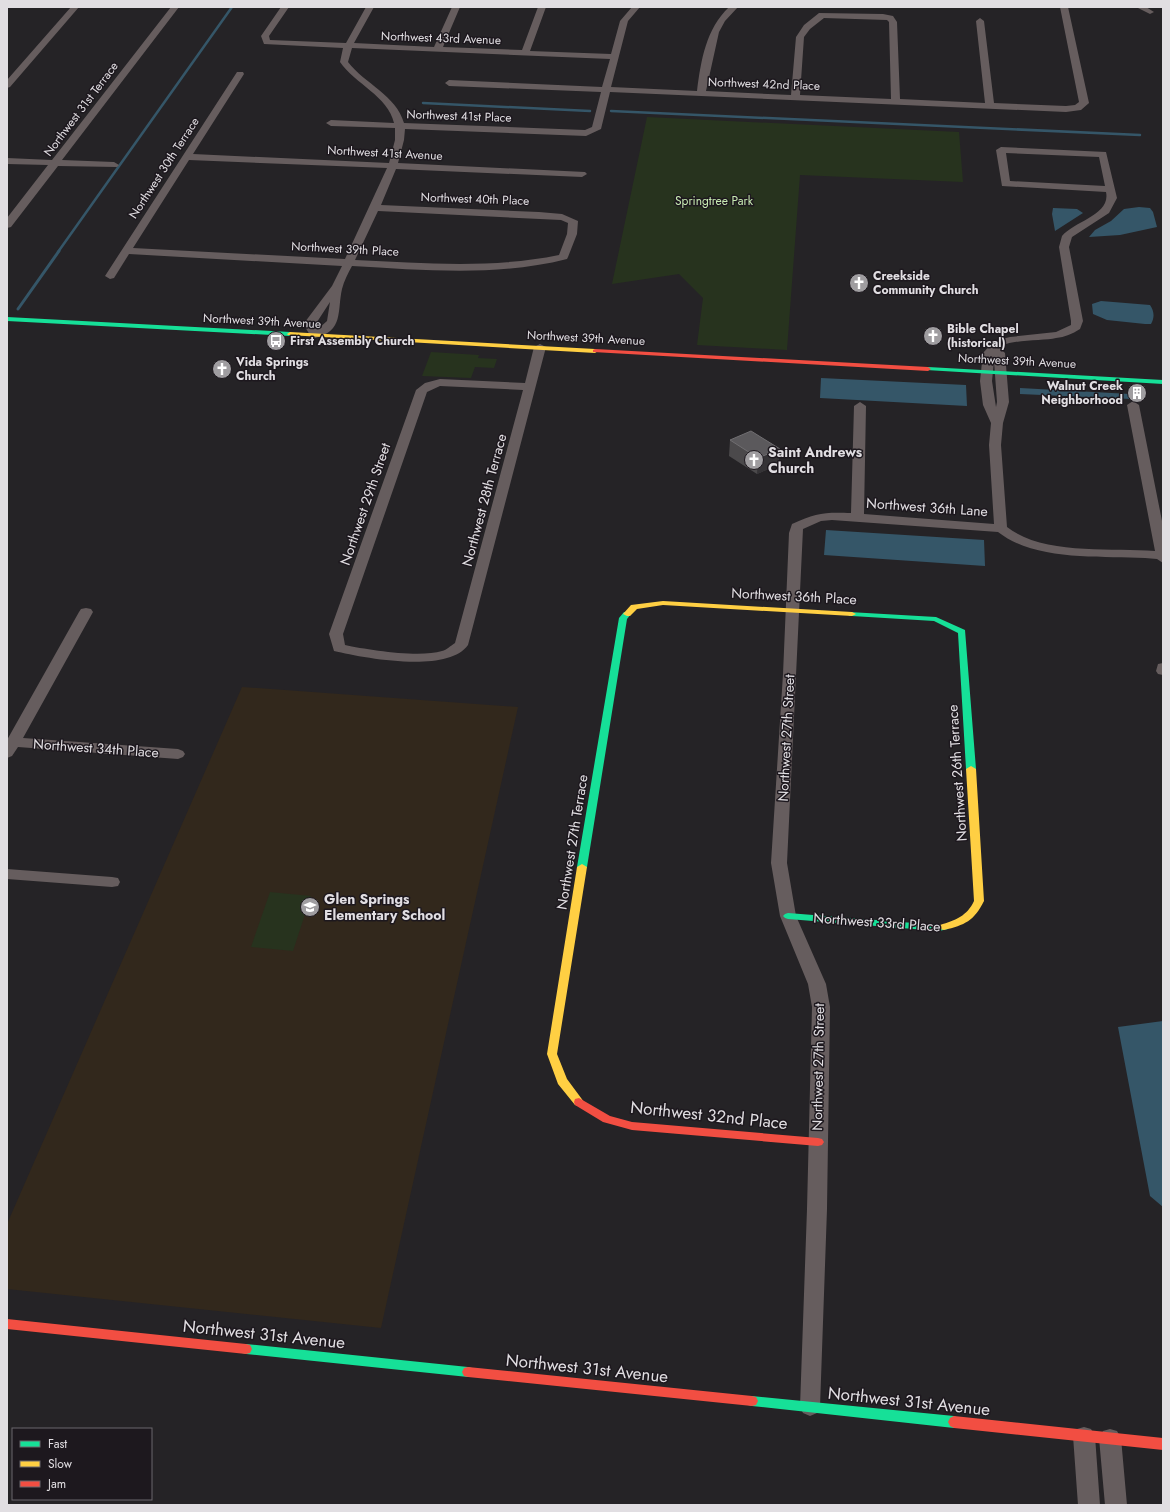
<svg xmlns="http://www.w3.org/2000/svg" width="1170" height="1512" viewBox="0 0 1170 1512" font-family="Jost,sans-serif">
  <style>
    .education { fill: #32281c }
    .green { fill: #27331e }
    .water { fill: #355668 }
    .lines { fill: none; stroke-linecap: round; stroke-linejoin: round }
    .stream-far1 { stroke: #355668; stroke-width: 2.5 }
    .stream { stroke: #355668; stroke-width: 3 }
    .street { fill: #665d5e; fill-rule: evenodd }
    .fast { fill: #16e098; fill-rule: evenodd }
    .slow { fill: #ffcf43; fill-rule: evenodd }
    .jam { fill: #f24e42; fill-rule: evenodd }
    .wall { fill: #4b494b }
    .shaded-wall { fill: #353336 }
    .building { fill: #5b595c; stroke: #706e71 }
    .labels { text-anchor: middle; dominant-baseline: central; stroke-width: 3; stroke-linejoin: round; paint-order: stroke }
    .far-street-label { font-size: 12px; fill: #e1dee2; stroke: #1d181e }
    .far-park-label { font-size: 12px; fill: #c7eab2; stroke: #1d181e }
    .far-poi-label { font-size: 12px; font-weight: bold; fill: #e1dee2; stroke: #1d181e; text-anchor: start }
    .poi-label { font-size: 14px; font-weight: bold; fill: #e1dee2; stroke: #1d181e; text-anchor: start }
    .street-label { font-size: 14px; fill: #e1dee2; stroke: #1d181e }
    .near-street-label { font-size: 17px; fill: #e1dee2; stroke: #1d181e }
  </style>
  <rect width="100%" height="100%" fill="#252326"/>
  <path class="education" d="M242,687l276,20 -137,621 -374,-39v-65z"/>
  <path class="green" d="M647,117l312,15 4,50 -163,-7 -13,175 -90,-5 6,-47 -24,-24 -67,10z
    M431,352l48,3 -1,3 19,1 -3,9 -19,-1 -4,11 -49,-2z
    M270,892l41,4 -18,55 -42,-4z"/>
  <path class="water" d="M1139,207l11,1 3,4 4,15 -37,8 -31,2 6,-7 16,-9 13,-12z
    M1053,208l24,1 6,4 -28,18 -3,-17z
    M1101,301l49,4c4,6 5,12 1,19h-6l-38,-4 -14,-6 -1,-10z
    M821,378l145,7 1,21 -147,-8z
    M1020,388l110,6 1,5 -111,-5z
    M826,530l158,10 1,26 -161,-11z
    M1163,1021v186l-13,-11 -32,-169z"/>
  <g class="lines">
    <path class="stream-far1" d="M423,103l167,8
      M611,111l529,24
      M58,252l174,-245"/>
    <path class="stream" d="M18,309l41,-58"/>
    <path class="street" d="M71,7h8l-69,80 -3,1v-8z
      M171,7h8l-117,153 52,2 5,3 -2,2 -59,-1 -47,61 -4,1v-10l41,-53 -41,-1v-6l45,2z
      M281,7h8l-20,29 1,4 76,3 20,-36h8l-20,36 80,4 18,-40h8l-17,40 79,3 16,-43h8l-16,44 81,3 9,-33 12,-14h8l-12,14 -17,66 86,4c4,-31 9,-62 32,-84h9l-13,14 -6,11 -13,59 85,4 5,-58 8,-12 15,-12 64,1 10,2 4,6 3,77 85,4 -9,-82 4,-3 4,3 10,82 72,3 9,-1 4,-3 -19,-95h8l21,96 -8,7 -15,2 -456,-20 -9,37 -15,7 -181,-7 -1,11 -6,23 187,9 2,2 -5,3 -186,-8 -15,36 158,7 23,2 16,7 -1,13 -9,23 -1,2c-71,18 -143,11 -215,7 -4,7 -8,15 -10,23 -5,22 2,42 -27,49l-4,-1 -7,-12 1,-3 27,-36 10,-20 -213,-12 -15,24 -4,1 -5,-3 132,-204h6l1,2 -51,80 196,9 6,-23v-12l-64,-2 -5,-3 5,-3 63,3c-6,-27 -39,-39 -54,-61l3,-14 -79,-4 -3,-8zM824,18l63,2 2,2 2,77 -91,-4 4,-58 6,-8zM352,48l258,11 -8,28 -153,-7 -4,3 4,3 152,6 -9,35 -7,3 -181,-7c-8,-28 -39,-39 -56,-61zM189,160l198,8 -42,91 -212,-11zM378,211l183,9 7,3 -1,11 -8,21c-68,14 -136,8 -204,5zM330,302l-3,19 -9,8 -2,-4 1,-3z
      M1136,7h10l8,5 -4,2z
      M1001,147l105,5 11,46 -8,15 -37,24 -3,10 14,74 -3,8c-8,5 -15,8 -24,9 -12,3 -49,1 -56,10l5,5 4,49 -6,21 -2,22 6,82c38,29 103,20 148,24l-28,-146 6,-4 6,4 24,121v37l-6,-4 -12,-1c-46,-2 -110,3 -147,-26l-166,-12 -11,1 -18,8 -16,334 9,53 30,68 4,23 -3,202 -7,198 -3,6 -7,3 -7,-3 -3,-6 7,-198 5,-202 -4,-23 -28,-68 -9,-53 12,-189 6,-141 3,-9c24,-11 32,-12 59,-11l3,-107 6,-4 6,4 -2,108 130,10 -5,-79 2,-22 -8,-18 -3,-24 3,-28 11,-12 16,-4 46,-5 15,-7v-4l-12,-74 3,-11c12,-15 49,-21 44,-44l-104,-6 -6,-36zM1006,153l93,4 6,29 -95,-5zM994,361l3,41 -1,5 -4,-26z
      M540,344l6,3 -78,298c-20,29 -104,13 -134,6l-5,-17 87,-244 9,-7 15,-4 85,4 9,-36zM440,386l83,4 -68,253c-5,3 -8,7 -13,8 -22,7 -74,-1 -97,-6l-2,-11 84,-242z
      M86,608l5,1 2,3 -70,126 155,11 5,2 2,3 -2,3 -5,2 -160,-12 -6,9 -5,2v-18l72,-128 2,-3z
      M1163,663v12l-5,-1 -2,-3 2,-7z
      M7,869l105,8 6,1 2,4 -2,4 -6,1 -105,-8z
      M1084,1427l7,2 4,7 5,69h-22l-5,-69 4,-7z
      M1110,1429l7,2 4,7 6,67h-22l-6,-67 4,-7z"/>
    <path class="fast" d="M7,317l283,15 3,2 -3,2 -283,-15z
      M928,367l235,13v4l-237,-14 -1,-1z
      M624,612h6l1,2 -4,5 -40,248 -5,3 -5,-3 42,-249z
      M849,612l87,5 29,13 11,139 -2,2 -3,1 -5,-3 -8,-136 -24,-12 -82,-5h-3l-1,-2z
      M788,913l151,12h9l1,2 -1,2 -9,2 -151,-12 -3,-1 -2,-2 2,-2z
      M246,1344l222,23 4,1 2,4 -2,4 -4,1 -222,-23 -4,-1 -2,-4 2,-4z
      M752,1396l202,20 4,2 2,4 -2,4 -4,2 -202,-22 -4,-1 -2,-4 2,-4z"/>
    <path class="slow" d="M290,332l305,17 3,2 -3,2 -307,-18 -1,-1z
      M663,601l189,11 4,2 -4,2 -189,-11 -26,4 -7,7h-3l-4,-2 8,-9z
      M971,766l5,3 8,132c-10,20 -19,24 -40,29l-4,-1 -1,-2 1,-2c16,-5 27,-9 34,-24l-8,-132z
      M582,864l5,3 -30,187 10,25 17,23 -1,3 -4,1 -4,-1 -17,-21 -11,-30 30,-187z"/>
    <path class="jam" d="M595,349l333,18 3,2 -3,2 -335,-19v-2z
      M579,1098l31,18 22,6 186,16 4,1 2,3 -2,3 -4,1 -186,-16 -29,-8 -28,-17 -1,-3 1,-3z
      M7,1319l239,25 4,1 2,4 -2,4 -4,1 -239,-25z
      M468,1367l284,29 4,1 2,4 -2,4 -4,1 -284,-29 -4,-1 -2,-4 2,-4z
      M954,1416l209,22v12l-209,-22 -4,-2 -2,-4 2,-4z"/>
  </g>
  <path class="wall" d="M730,440l50,9 -2,16 -21,9 -28,-18z"/>
  <path class="shaded-wall" d="M780,449l-2,16 -21,9 1,-16z"/>
  <path class="building" d="M751,431l29,18 -22,9 -28,-18z"/>
  <defs>
    <symbol id="church-disc" viewBox="-11 -11 22 22"><circle r="9.5" fill="#9f9da0" stroke="#1d181e"/><path d="M-1.2-6h2.4v3.5h3.3v2.4h-3.3V6h-2.4V-.1h-3.3v-2.4h3.3Z" fill="#fff"/></symbol>
    <symbol id="bus-disc" viewBox="-11 -11 22 22"><circle r="9.5" fill="#9f9da0" stroke="#1d181e"/><path d="M-5-6H5V4H4V6H2V4H-2V6H-4V4H-5ZM-3.5-4V0h7V-4ZM-3.5 1.2v1.5H-2V1.2ZM2 1.2v1.5H3.5V1.2Z" fill="#fff"/></symbol>
    <symbol id="building-disc" viewBox="-11 -11 22 22"><circle r="9.5" fill="#9f9da0" stroke="#1d181e"/><path d="M-4-6H4V6H1V3H-1V6H-4ZM-2.5-4.3h1.7v1.8h-1.7ZM.8-4.3h1.7v1.8H.8ZM-2.5-1h1.7V.8h-1.7ZM.8-1h1.7V.8H.8Z" fill="#fff"/></symbol>
    <symbol id="school-disc" viewBox="-11 -11 22 22"><circle r="9.5" fill="#9f9da0" stroke="#1d181e"/><path d="M0-5L7-2L0 1L-7-2ZM-4 1L0 2.5L4 1V4Q0 6-4 4Z" fill="#fff"/></symbol>
  </defs>
  <g fill-rule="evenodd">
    <use href="#church-disc" x="848" y="272" width="22" height="22"/>
    <use href="#church-disc" x="922" y="325" width="22" height="22"/>
    <use href="#bus-disc" x="265" y="330" width="22" height="22"/>
    <use href="#church-disc" x="211" y="358" width="22" height="22"/>
    <use href="#building-disc" x="1126" y="382" width="22" height="22"/>
    <use href="#church-disc" x="743" y="449" width="22" height="22"/>
    <use href="#school-disc" x="299" y="896" width="22" height="22"/>
  </g>
  <g class="labels">
    <g class="far-street-label">
      <text transform="translate(441 38) rotate(2)">Northwest 43rd Avenue</text>
      <text transform="translate(764 84) rotate(2)">Northwest 42nd Place</text>
      <text transform="translate(81 109) rotate(-53)">Northwest 31st Terrace</text>
      <text transform="translate(459 116) rotate(2)">Northwest 41st Place</text>
      <text transform="translate(385 153) rotate(3)">Northwest 41st Avenue</text>
      <text transform="translate(164 168) rotate(-57)">Northwest 30th Terrace</text>
      <text transform="translate(475 199) rotate(2)">Northwest 40th Place</text>
      <text transform="translate(345 249) rotate(3)">Northwest 39th Place</text>
      <text transform="translate(262 321) rotate(3)">Northwest 39th Avenue</text>
      <text transform="translate(586 338) rotate(3)">Northwest 39th Avenue</text>
      <text transform="translate(1017 361) rotate(3)">Northwest 39th Avenue</text>
    </g>
    <g class="far-park-label">
      <text x="714" y="201">Springtree Park</text>
    </g>
    <g class="far-poi-label">
      <text x="873" y="276">Creekside<tspan x="873" dy="14">Community Church</tspan></text>
      <text x="947" y="329">Bible Chapel<tspan x="947" dy="14">(historical)</tspan></text>
      <text x="290" y="341">First Assembly Church</text>
      <text x="236" y="362">Vida Springs<tspan x="236" dy="14">Church</tspan></text>
      <text x="1123" y="386" text-anchor="end">Walnut Creek<tspan x="1123" dy="14">Neighborhood</tspan></text>
    </g>
    <g class="poi-label">
      <text x="768" y="452">Saint Andrews<tspan x="768" dy="16">Church</tspan></text>
      <text x="324" y="899">Glen Springs<tspan x="324" dy="16">Elementary School</tspan></text>
    </g>
    <g class="street-label">
      <text transform="translate(484 500) rotate(-75)">Northwest 28th Terrace</text>
      <text transform="translate(365 504) rotate(-71)">Northwest 29th Street</text>
      <text transform="translate(927 507) rotate(4)">Northwest 36th Lane</text>
      <text transform="translate(794 596) rotate(3)">Northwest 36th Place</text>
      <text transform="translate(786 738) rotate(-87)">Northwest 27th Street</text>
      <text transform="translate(96 748) rotate(4)">Northwest 34th Place</text>
      <text transform="translate(957 773) rotate(-94)">Northwest 26th Terrace</text>
      <text transform="translate(572 842) rotate(-81)">Northwest 27th Terrace</text>
      <text transform="translate(877 922) rotate(4)">Northwest 33rd Place</text>
      <text transform="translate(818 1067) rotate(-89)">Northwest 27th Street</text>
    </g>
    <g class="near-street-label">
      <text transform="translate(709 1115) rotate(6)">Northwest 32nd Place</text>
      <text transform="translate(264 1334) rotate(6)">Northwest 31st Avenue</text>
      <text transform="translate(587 1368) rotate(6)">Northwest 31st Avenue</text>
      <text transform="translate(909 1401) rotate(6)">Northwest 31st Avenue</text>
    </g>
  </g>
  <rect width="1170" height="1512" fill="none" stroke="#e1dee2" stroke-width="16"/>
  <rect x="12" y="1428" width="140" height="72" fill="#1d181e" stroke="#6b676c"/>
  <rect x="20" y="1441" width="20" height="6" fill="#16e098" stroke="#6b676c"/>
  <text x="48" y="1448" font-size="12" fill="#e1dee2">Fast</text>
  <rect x="20" y="1461" width="20" height="6" fill="#ffcf43" stroke="#6b676c"/>
  <text x="48" y="1468" font-size="12" fill="#e1dee2">Slow</text>
  <rect x="20" y="1481" width="20" height="6" fill="#f24e42" stroke="#6b676c"/>
  <text x="48" y="1488" font-size="12" fill="#e1dee2">Jam</text>
</svg>
